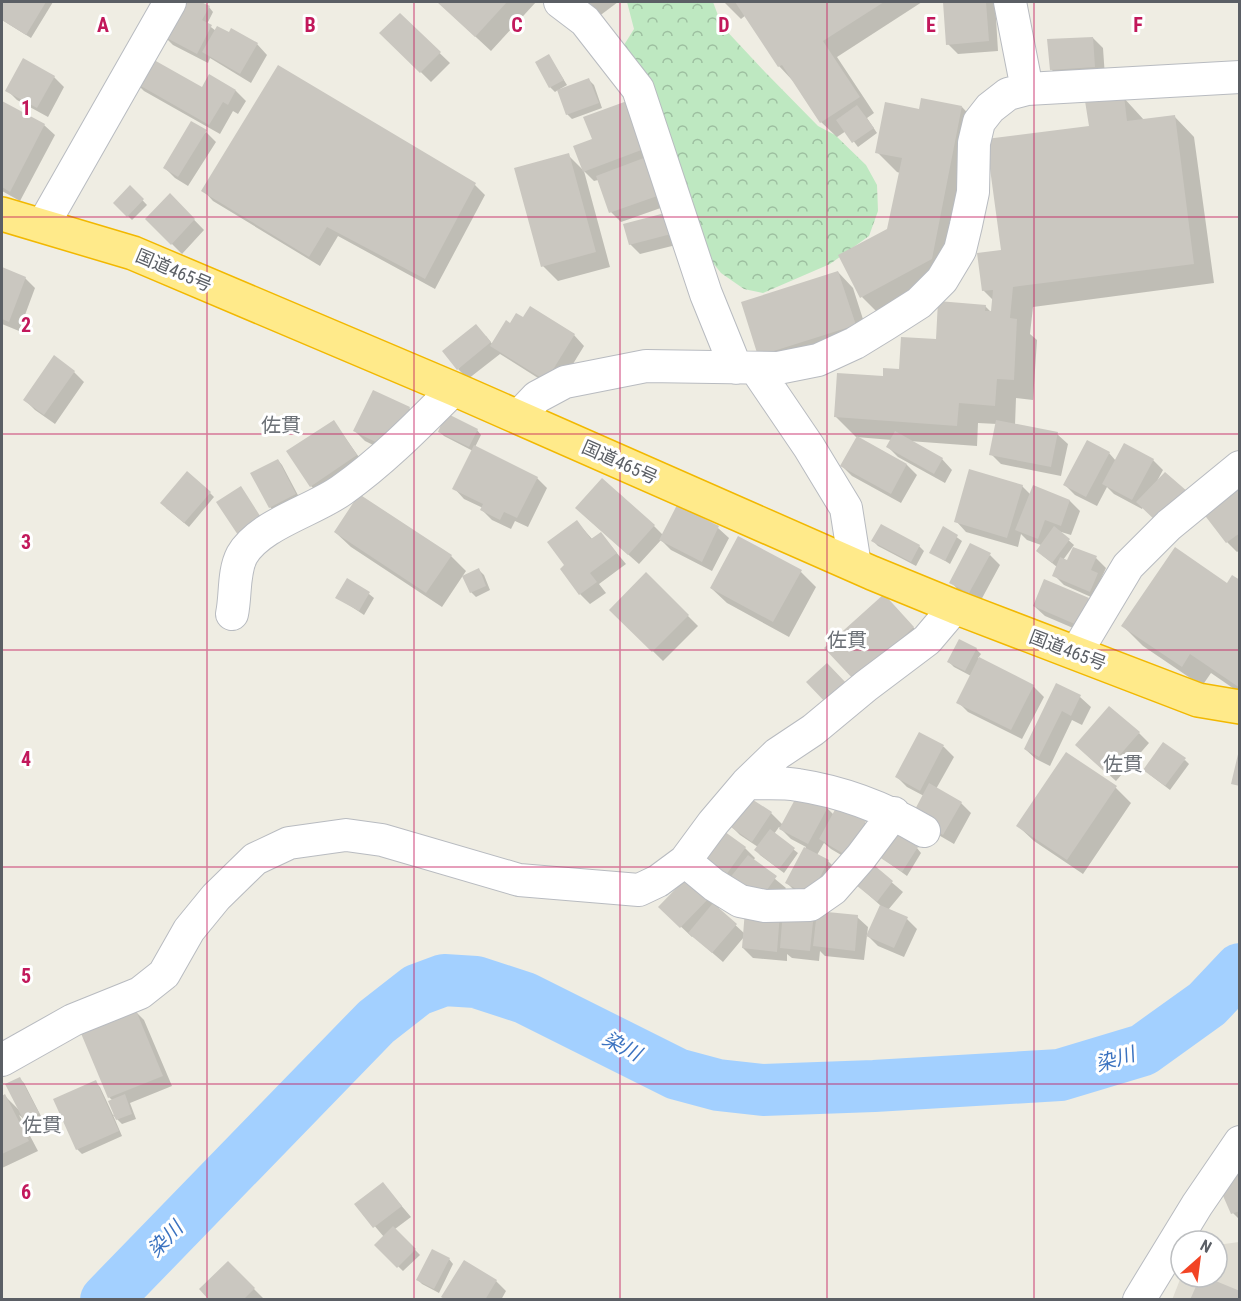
<svg xmlns="http://www.w3.org/2000/svg" width="1241" height="1301" viewBox="0 0 1241 1301" font-family="'Roboto Condensed','Noto Sans JP',sans-serif">
  <style>
    .education { fill: #dfdcd2 }
    .forest { fill: url(#forest-crowns) }
    .shadow { fill: #0003 }
    .lines { fill: none; stroke-linecap: round; stroke-linejoin: round }
    .river { stroke: #a3d0ff; stroke-width: 52 }
    .building { fill: #cac7c0 }
    .minor-casing { stroke: #b8bbc0; stroke-width: 34 }
    .highway-casing { stroke: #f2b800; stroke-width: 36 }
    .minor { stroke: #fff; stroke-width: 32 }
    .highway { stroke: #ffea8a; stroke-width: 33 }
    .grid { fill: none; stroke: #c2185b; stroke-width: 1.5; stroke-opacity: 0.55 }
    .labels { text-anchor: middle; dominant-baseline: central; stroke-width: 6; stroke-linejoin: round; paint-order: stroke }
    .street-label { font-size: 18px; fill: #5b5f65; stroke: #fff }
    .neighbourhood-label { font-size: 20px; fill: #6c7177; stroke: #fff }
    .water-label { font-size: 20px; font-style: italic; fill: #3c73c0; stroke: #fff }
    .grid-label { font-size: 20px; text-anchor: middle; font-weight: bold; fill: #c2185b; stroke: #fff; stroke-width: 6; stroke-linejoin: round; paint-order: stroke }
  </style>
  <defs>
    <pattern id="forest-crowns" width="20" height="18" patternUnits="userSpaceOnUse" patternTransform="scale(1.5)"><rect width="20" height="18" fill="#bee8c1"/><path d="M2 6a3 3 0 1 1 6 0M12 15a3 3 0 1 1 6 0" fill="none" stroke="#9dbfa0"/></pattern>
  </defs>
  <rect width="100%" height="100%" fill="#efede3"/>
  <path class="education" d="M1239,1242v57l-67,1 9,-23h36v-32z"/>
  <path class="forest" d="M627,2h86l9,24 43,46 53,54 17,9 31,30 11,20 1,26 -9,25 -39,28 -67,29 -19,-4 -23,-16 -19,-24 -78,-204 10,-16z"/>
  <path class="shadow" d="M2,2h51l-22,36 -29,-18z
    M179,2h19l11,5 4,5 -6,12 9,7 41,13 10,11 -16,28 -41,-25 -2,5 -35,-18 -10,-10z
    M438,2h98l-45,49z
    M583,2h35l-20,15z
    M724,2h198l-85,55 37,56 -7,5 10,15 -19,14 -12,-16 -9,6 -16,-15 -27,-40 -15,-16 -33,-51 -5,4z
    M945,2h50l3,49 -40,3 -10,-10z
    M400,15l50,48 -19,19 -50,-49z
    M1093,38l10,10 2,29 -44,2 -10,-10z
    M549,56l18,29 -7,4 1,1 28,-10 5,5 8,23 -30,11 -5,-5 -9,-24 -3,2 -5,-5z
    M278,67l197,118 10,10 -50,94 -97,-53 -18,30 -107,-65 -10,-11z
    M54,77l10,10 -16,30 -31,-17 -10,-10z
    M134,81l102,10 10,10 -8,13 -5,-3 -13,23 -76,-43z
    M1123,97l21,23 30,-4 20,21 20,146 -181,24 -3,27 7,6 -4,60 -17,-2 -1,27 42,9 11,10 -7,32 -60,-12 -10,-10 6,-30 -19,-1 -1,23 -68,-5 33,18 10,11 -7,13 -47,-26 -10,-10 4,-7 -36,-3 -20,-20 48,-39 16,-7 37,-30 48,-35 7,7 2,-12 -11,-11 20,-39 87,-124z
    M2,102l42,23 11,10 -35,66 -18,-10z
    M626,103l46,101 -51,18 -10,-10 -13,-32 -4,1 -10,-10 26,96 -52,14 -15,-15 25,-111 16,16 10,-31z
    M962,107l20,21 -30,152 -70,37 -20,-20 27,-67 11,-57 -3,-1 -20,-20z
    M206,132l10,10 -28,44 -13,-8 -10,-10z
    M130,187l17,18 -15,15 -17,-17z
    M170,195l34,35 -22,24 -35,-35z
    M669,214l15,29 -44,11 -10,-10z
    M2,269l23,9 10,10 -16,43 -17,-7z
    M838,272l15,16 17,53 -110,14z
    M530,308l44,27 10,11 -27,44 -57,-36 -32,25 -10,-10 28,-33 7,9 17,-20 14,-6z
    M74,372l10,10 -29,42 -20,-14 -10,-10z
    M409,408l10,10 -19,40 -35,-17 -10,-10z
    M334,422l27,38 -46,30 -4,-4z
    M477,430l4,5 -6,12 62,31 10,10 -19,39 -13,-6 -4,8 -19,-9 -10,-10 1,-2 -19,-9 -10,-11 19,-37 -29,-15 -5,-5z
    M857,438l50,27 10,10 -16,28 -49,-27 -10,-10z
    M1109,453l7,8 37,-1 10,10 -21,39 -28,-15 -7,-7 -10,19 -22,-11 -10,-10z
    M278,460l4,5 18,34 -25,13 -5,-5z
    M1022,486l9,9 2,-8 37,14 10,10 -9,24 -13,-4 16,14 -11,15 5,2 28,-4 10,10 -5,11 6,6 -7,16 -36,-16 -10,-10 3,-8 -15,-12 -1,-10 -14,-5 -6,-6 -3,13 -52,-15 -10,-11z
    M1240,487v63l-3,2 -10,-10z
    M210,493l4,4 -25,30 -23,-19z
    M677,507l41,21 11,10 -17,33 -41,-21 -10,-10 -22,24 -52,-46 67,8 9,9z
    M577,522l16,18 8,-6 25,30 -27,20 7,9 -16,11 -10,-10z
    M944,528l18,13 -12,23 -19,-12z
    M335,532l116,24 15,15 -24,36 -91,-60z
    M873,541l46,5 5,5 -8,15 -38,-20z
    M990,555l10,10 -20,37 -19,-9 -10,-11z
    M479,570l5,5 6,15 -14,7 -5,-5z
    M801,572l15,15 -27,50 -62,-34 -16,-15z
    M646,574l52,52 -35,35 -52,-51z
    M1240,582v111l-29,-20 -9,13 -59,-40 -20,-20z
    M369,594l5,4 -10,17 -27,-18z
    M1088,599l10,10 -11,25 -42,-18 -11,-10z
    M894,606l29,32 -57,52z
    M976,649l5,5 -3,4 55,28 11,11 -22,42 -54,-27 -10,-10 13,-26 -17,-9 -5,-5z
    M1057,685l23,12 11,10 -9,18 -10,-5 -22,46 -14,-7 -11,-10z
    M1139,733l10,10 -33,38 -29,-26z
    M920,734l24,13 10,10 -18,32 25,14 10,10 -17,31 -31,-18 1,-30 -17,-9 -10,-10z
    M1066,754l50,34 15,15 -48,71 -49,-33 -16,-15z
    M1185,760l4,4 -19,26 -21,-16z
    M747,798l24,15 12,12 44,-17 7,7 31,8 10,10 -17,32 -27,-16 -7,-6 -7,12 11,6 10,10 -41,22 -10,-10 19,-36 -15,-8 -12,-12 -5,7 24,19 -14,20 -24,-18 -4,-5 2,-3 -18,-12 -10,-10z
    M745,848l10,10 -2,3 33,27 -17,22 -56,-43z
    M917,848l4,5 -14,23 -29,-21z
    M868,862l35,30 -15,18 19,9 10,10 -13,28 -26,-11 -10,-10 13,-30 -28,-25z
    M691,875l31,30 -4,4 27,25 2,-22 110,5 11,10 -4,33 -39,-4 -5,-5 -1,10 -27,-3 -5,-4v7l-34,-3 -10,-10 1,-11 -21,25 -30,-26 -1,1 -32,-30z
    M134,1010l10,10 28,66 -42,17 6,16 -14,5 -9,-9 9,21 -40,18 -5,-5 18,-67 5,5 13,28 2,-1 -3,-14 -3,-3z
    M20,1079l4,4 18,35 -12,6 -11,-9 19,36 -36,17v-70l3,-2 15,15z
    M1240,1174v46l-7,-7z
    M383,1184l28,33 -16,12 25,26 -17,16 -27,-26 8,-8 -28,-33z
    M449,1259l4,5 -14,29 -17,-9 -4,-4z
    M228,1263l36,36 -53,1z
    M496,1281l10,10 -5,9h-55z"/>
  <g class="lines">
    <path class="river" d="M106,1300l270,-278 41,-32 27,-10 32,2 49,16 152,76 41,11 45,5 111,-4 186,-11 83,-25 64,-46 33,-35"/>
  </g>
  <path class="building" d="M2,2h44l-20,33 -24,-15z
    M177,2h24l9,4 -8,14 10,5 -15,29 -36,-19z
    M437,2h70l-32,35z
    M735,2h149l-61,39 37,56 -40,26 -38,-58 -4,2z
    M943,2h43l3,39 -43,4z
    M400,13l41,39 -21,21 -41,-40z
    M217,26l12,6 2,-4 27,15 -18,31 -38,-22z
    M1093,37l2,30 -45,3 -3,-31z
    M549,54l15,26 -15,8 -14,-26z
    M147,56l55,31 7,-13 27,16 -8,15 -5,-3 -14,23 -77,-44z
    M23,58l32,18 -18,32 -32,-17z
    M278,65l198,118 -51,96 -98,-52 -18,30 -108,-66z
    M589,78l10,25 -33,12 -9,-25z
    M1124,96l3,25 48,-6 19,149 -181,23 -3,31 7,1 -3,61 -17,-1 -2,27 -36,-3 -2,23 -123,-9 3,-44 46,3v-8l16,1 2,-32 35,2 2,-38 48,4 -1,6h6l2,-21 -11,1 -5,-38 24,-3 -15,-111 103,-13 -4,-25z
    M921,98l41,8 -30,153 -72,39 -22,-43 49,-26 15,-71 -27,-5 10,-51 34,7z
    M2,101l43,23 -35,68 -8,-5z
    M627,101l17,48 -61,23 -10,-26 19,-7 -9,-22z
    M857,105l17,23 -22,15 -16,-23z
    M191,121l16,9 -29,47 -15,-9z
    M569,153l27,99 -55,15 -27,-99z
    M649,156l14,38 -54,19 -13,-37z
    M130,185l14,14 -17,18 -14,-14z
    M170,193l25,26 -24,26 -26,-26z
    M669,212l6,21 -46,12 -6,-21z
    M2,267l24,10 -17,45 -7,-3z
    M838,271l18,54 -98,31 -17,-54z
    M530,306l45,28 -29,47 -56,-35 16,-26 4,3 6,-10 7,4z
    M476,324l15,18 -34,28 -15,-19z
    M54,355l21,16 -31,44 -21,-15z
    M373,390l37,17 -20,42 -37,-18z
    M446,413l32,16 -9,18 -31,-15z
    M334,420l23,35 -47,32 -24,-36z
    M996,420l62,12 -7,35 -62,-12z
    M895,431l48,27 -9,16 -48,-27z
    M857,436l50,28 -16,30 -51,-28z
    M1087,440l23,12 -24,45 -23,-12z
    M1124,443l30,16 -22,41 -30,-16z
    M474,445l64,32 -21,41 -13,-6 -4,8 -20,-10 3,-6 -31,-15z
    M278,459l18,35 -27,14 -19,-35z
    M969,469l54,16 -16,53 -53,-16z
    M187,471l24,21 -27,31 -24,-20z
    M1165,472l23,20 -29,32 -23,-22z
    M602,478l53,47 -27,30 -53,-47z
    M1033,485l37,15 -9,26 -16,-6 -7,19 -23,-9z
    M1240,485v48l-14,10 -23,-30z
    M241,486l21,33 -24,16 -22,-33z
    M359,494l93,61 -26,38 -92,-61z
    M677,505l42,21 -17,36 -43,-22z
    M577,520l14,19 10,-7 16,21 -27,20 7,9 -18,13 -19,-26 4,-4 -17,-23z
    M881,524l39,21 -9,17 -40,-21z
    M943,526l15,9 -13,26 -16,-8z
    M1054,526l16,13 -18,24 -16,-12z
    M738,536l64,34 -29,52 -63,-34z
    M970,543l21,10 -22,40 -20,-10z
    M1073,547l24,9 -6,14 7,3 -8,19 -38,-16 8,-19 7,3z
    M1175,547l52,36 5,-8 8,5v108l-50,-34 -8,13 -61,-41z
    M479,568l7,18 -16,7 -8,-17z
    M646,572l43,43 -37,37 -43,-42z
    M347,578l23,14 -11,19 -24,-13z
    M1044,579l45,19 -12,27 -44,-19z
    M884,594l30,33 -59,54 -31,-33z
    M959,639l18,9 -12,23 -18,-9z
    M979,657l55,28 -23,45 -55,-27z
    M827,663l22,23 -20,20 -23,-24z
    M1056,683l25,12 -10,21 -9,-5 -23,46 -15,-8z
    M1109,706l31,26 -35,40 -30,-27z
    M919,732l25,13 -24,46 -25,-14z
    M1163,742l23,16 -21,28 -22,-16z
    M1239,750h1v36l-9,-2z
    M1066,752l51,34 -50,74 -51,-34z
    M929,783l33,19 -19,33 -32,-18z
    M799,792l29,15 -20,37 -29,-15z
    M747,796l25,16 -20,30 -24,-17z
    M837,806l29,15 -19,35 -28,-17z
    M721,829l25,18 -20,28 -25,-18z
    M770,829l25,19 -16,21 -25,-19z
    M891,830l27,17 -16,25 -26,-17z
    M804,847l25,13 -19,36 -25,-13z
    M748,855l29,21 -18,25 -30,-22z
    M868,860l25,21 -16,21 -26,-21z
    M691,873l22,21 -33,34 -22,-21z
    M713,903l24,21 -25,29 -24,-20z
    M880,905l28,12 -14,31 -28,-12z
    M745,910l35,3 -3,39 -35,-4z
    M783,910l31,3 -4,38 -30,-3z
    M817,911l41,4 -3,36 -42,-5z
    M135,1008l28,68 -55,22 -28,-67z
    M20,1077l19,36 -15,8 -19,-37z
    M96,1080l23,51 -43,19 -23,-51z
    M5,1094l24,47 -27,13v-58z
    M125,1094l7,20 -16,6 -8,-19z
    M1240,1172v39l-9,3 -14,-32z
    M383,1182l19,24 -29,22 -19,-24z
    M393,1226l23,23 -19,19 -23,-23z
    M432,1249l18,9 -16,31 -18,-9z
    M464,1260l33,20 -12,20h-39l-5,-3z
    M228,1261l27,27 -12,12h-34l-10,-11z
    M1200,1277h6l34,14v9h-50z"/>
  <g class="lines">
    <defs>
      <path id="minor" d="M560,2l25,19 53,68 68,205 30,74
        M1010,2l17,87
        M43,225l127,-223
        M756,369l53,78 37,61 9,57
        M518,417l19,-20 28,-15 81,-16 132,2 40,-8 37,-17 31,-19 33,-21 23,-23 18,-30 6,-25 7,-33 1,-49 5,-21 11,-14 18,-14 19,-5 213,-12
        M232,614c4,-19 1,-42 10,-59 18,-31 71,-44 100,-65 41,-29 76,-65 112,-101
        M1076,653l52,-87 41,-41 71,-58
        M747,783c17,1 35,-1 51,2 46,7 87,23 126,46
        M685,861l29,24 26,16 25,5 45,-1 23,-16 28,-32 33,-44
        M2,1060l71,-40 67,-27 24,-19 25,-44 27,-33 39,-38 34,-16 57,-8 36,5 137,40 120,10 19,-9 27,-20 28,-38 34,-40 30,-29 36,-24 53,-44 61,-46 28,-33
        M1139,1300l58,-95 43,-63"/>
      <path id="highway" d="M2,214l131,39 321,136 418,184 83,34 243,93 42,7"/>
    </defs>
    <use href="#minor" class="minor-casing"/>
    <use href="#highway" class="highway-casing"/>
    <use href="#minor" class="minor"/>
    <use href="#highway" class="highway"/>
  </g>
  <path class="grid" d="M207,2v1298M414,2v1298M620,2v1298M827,2v1298M1034,2v1298M2,217h1238M2,434h1238M2,650h1238M2,867h1238M2,1084h1238"/>
  <g class="labels">
    <g class="street-label">
      <text transform="translate(174 270) rotate(23)">国道465号</text>
      <text transform="translate(620 462) rotate(24)">国道465号</text>
      <text transform="translate(1068 650) rotate(21)">国道465号</text>
    </g>
    <g class="neighbourhood-label">
      <text x="281" y="425">佐貫</text>
      <text x="847" y="640">佐貫</text>
      <text x="1123" y="764">佐貫</text>
      <text x="42" y="1125">佐貫</text>
    </g>
    <g class="water-label">
      <text transform="translate(622 1046) rotate(27)">染川</text>
      <text transform="translate(1115 1059) rotate(-17)">染川</text>
      <text transform="translate(165 1239) rotate(-46)">染川</text>
    </g>
  </g>
  <g class="grid-label">
    <text x="103" y="32">A</text>
    <text x="310" y="32">B</text>
    <text x="517" y="32">C</text>
    <text x="724" y="32">D</text>
    <text x="931" y="32">E</text>
    <text x="1138" y="32">F</text>
    <text x="26" y="115">1</text>
    <text x="26" y="332">2</text>
    <text x="26" y="549">3</text>
    <text x="26" y="766">4</text>
    <text x="26" y="983">5</text>
    <text x="26" y="1199">6</text>
  </g>
  <rect width="1241" height="1301" fill="none" stroke="#5b5f65" stroke-width="6"/>
  <g transform="translate(1199 1259) rotate(28)"><circle r="28" fill="#ffffff" stroke="#bdbfc1" stroke-width="1.5"/>
  <path d="M0-4.5L10 22L0 15L-10 22Z" fill="#f24425"/>
  <text y="-9" font-size="16" font-weight="bold" text-anchor="middle" fill="#5b5f65">N</text>
  </g>
</svg>
